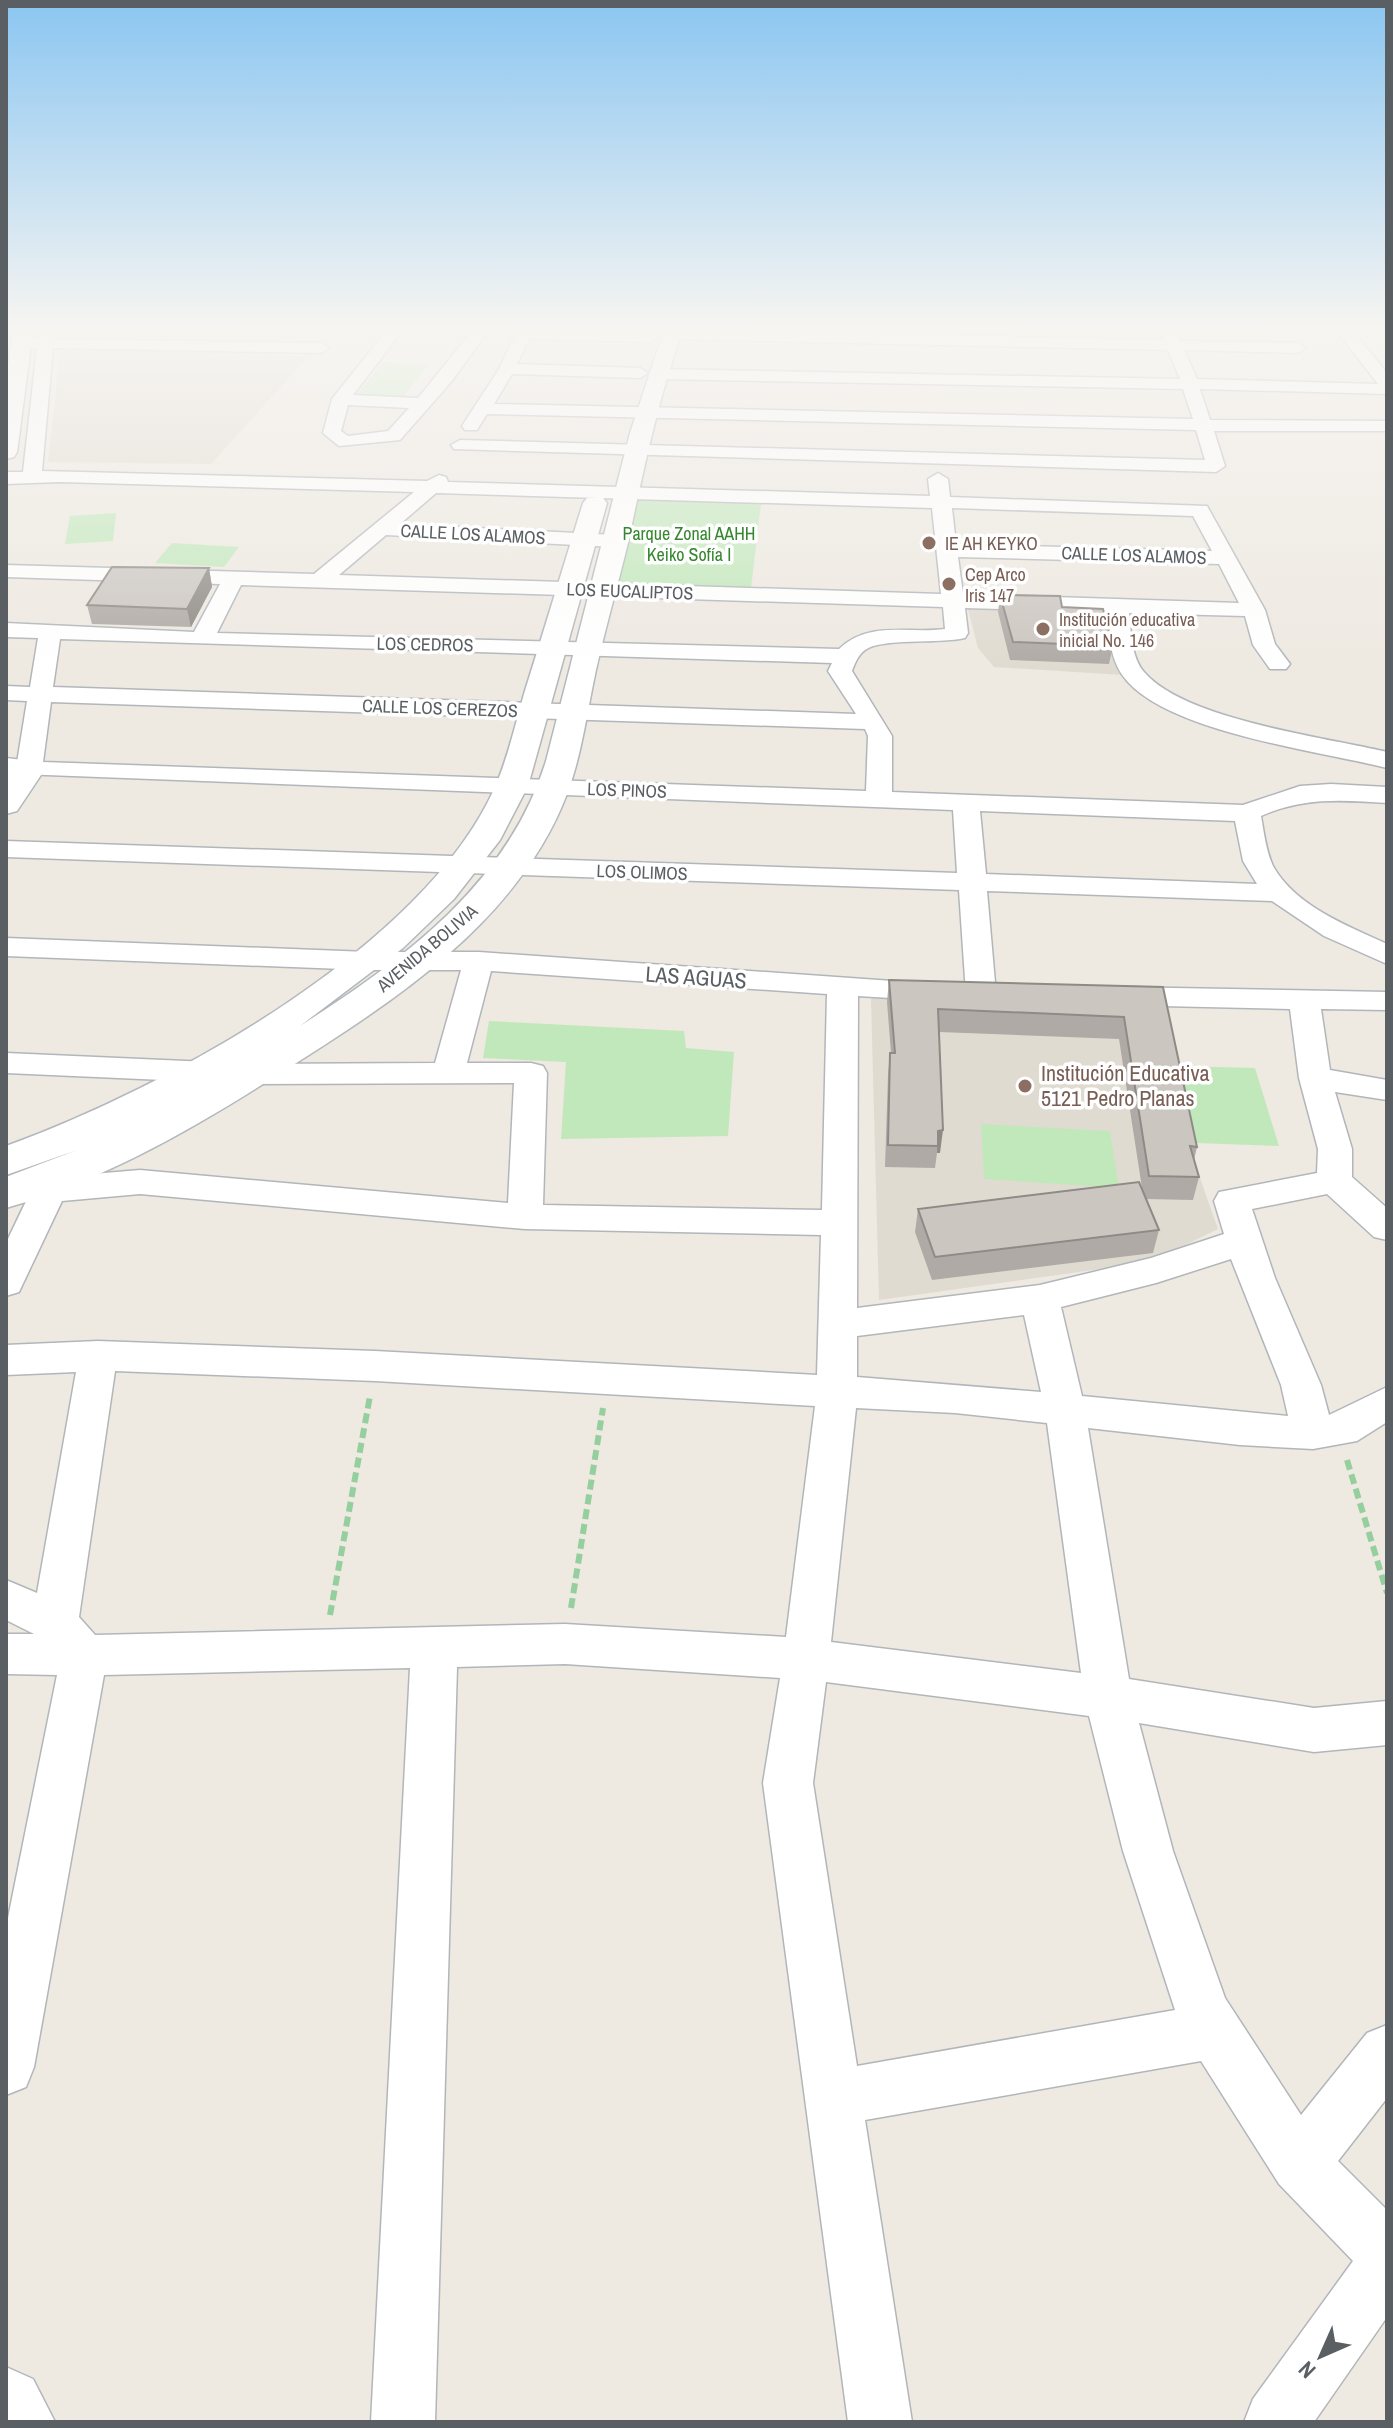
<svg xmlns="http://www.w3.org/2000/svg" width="1393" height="2428" viewBox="0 0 1393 2428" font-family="'Archivo Narrow',sans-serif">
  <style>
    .education { fill: #e0dbd1 }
    .green { fill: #c1e8bb }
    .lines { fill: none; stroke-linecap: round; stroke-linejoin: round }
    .street-casing { stroke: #b2b6ba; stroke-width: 3 }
    .secondary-casing { stroke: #b3b8bd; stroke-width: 3 }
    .path { stroke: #96cf9e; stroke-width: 6; stroke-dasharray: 10 5; stroke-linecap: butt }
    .street { fill: #fff; fill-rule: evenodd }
    .secondary { fill: #fff; fill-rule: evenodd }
    .wall { fill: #afaaa5 }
    .shaded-wall { fill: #8e8b86 }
    .building { fill: #cbc6c0; stroke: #8e8b86; stroke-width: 2 }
    .education-dot { fill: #8d6e63; stroke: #fff; stroke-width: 3 }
    .labels { text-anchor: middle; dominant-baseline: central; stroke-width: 7; stroke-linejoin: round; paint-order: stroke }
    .far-park-label { font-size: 18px; fill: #35872e; stroke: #fff }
    .far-street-label { font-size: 18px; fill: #595f63; stroke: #fff }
    .far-education-label { font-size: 18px; fill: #785e54; stroke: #fff; text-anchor: start }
    .street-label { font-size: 22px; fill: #595f63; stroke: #fff }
    .education-label { font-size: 22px; fill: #785e54; stroke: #fff; text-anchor: start }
  </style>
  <rect width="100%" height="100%" fill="#eee9e1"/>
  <path class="education" d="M61,346l248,10 -98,108 -163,-2z
    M997,608l111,3 15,64 -129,-8 -16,-19 -10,-39z
    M879,995l280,12 36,157 23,65 -68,33 -271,38 -8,-301z"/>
  <path class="green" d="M383,362l45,2 -26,35 -47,-2z
    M636,500l125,4 -10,84 -133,-4z
    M116,513l-3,28 -48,3 5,-28z
    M172,543l67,4 -15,20 -69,-4z
    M489,1021l195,10 2,17 48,4 -6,84 -167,3 5,-77 -83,-4z
    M1175,1066l80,2 24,78 -83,-3z
    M981,1124l129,7 9,57 -135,-9z"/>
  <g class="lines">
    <defs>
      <path id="street" d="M39,330h16l-1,9 267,4 8,5 -8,5 -268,-5 -11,123 385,10 12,-6 7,2 2,5 482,14 -2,-17 10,-6 10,6 2,18 257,9 58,104 10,34 15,20 -4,5h-16l-17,-24 -8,-29 -116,-3c2,18 2,44 15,59 41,48 181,65 243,80v16c-68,-17 -214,-35 -260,-87 -17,-19 -18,-45 -20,-69l-142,-4 3,25 -3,5c-25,6 -85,0 -100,12 -7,5 -10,13 -13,21l40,65v56l351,13 57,-19 31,-2 56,3v16c-45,-3 -84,-6 -126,13 3,17 5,35 12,50 22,40 75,60 114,78v20l-63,-28 -52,-35 -285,-10 9,103 -4,7 -11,2 -11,-2 -4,-7 -7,-104 -953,-33v-16l951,32 -4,-63 -933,-36 -4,-5 11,-68 -21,-1v-14l24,1 8,-49 -32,-1v-14l188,9 26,-48 -214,-7v-12l308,9 100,-82 -354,-10 -54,2v-12h17l14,-124h-15l-8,-5 8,-5h16zM436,493l496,15 9,86 -602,-19 47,-40 229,12 10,-6 -10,-6 -215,-11zM952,508l241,8 19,35 -256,-7zM958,557l261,7 20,39 -276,-9zM241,585l702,22 2,22c-37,5 -75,-9 -106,20l-622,-16zM60,639l772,24 -4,8 28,43 -803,-27zM51,702l814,27 3,7 -2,55 -823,-29zM980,811l255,10 8,40 14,23 -271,-10z
        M387,330h16l-50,65 65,3 55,-68h16l-38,52 -51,58 -61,6 -16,-13 9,-34zM348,405l61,3 -21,23 -40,5 -7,-5z
        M517,330l134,2 8,5 -8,5 -122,-3 -12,25 123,4 8,5 -8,5 -128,-4 -18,30 699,15 -10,-30 -527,-10 -8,-5 8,-5 524,10 -12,-29 -496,-11 -8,-5 4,-4h45l451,10 -5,-10h16l5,11 118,2 8,5 -8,5 -114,-3 13,29 181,5 -42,-54h16l35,43v21l-187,-5 10,31 177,1v10h-173l11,35 -9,6 -762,-23 -3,-4 9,-5 745,20 -9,-30 -709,-16 -10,16h-12l-3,-4 37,-57z
        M6,938l362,14h111l470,33 4,7 -4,7 -11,2 -80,-5 -1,312 183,-23 111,-27 73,-24 -10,-33 5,-9 98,-19 1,-24 -19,-71 -9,-69 -173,-4 -11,-2 -4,-7 4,-7 11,-2 270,5v18l-66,-1 9,61 57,10v20l-52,-8 17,57v28l35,31v32l-13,-3 -47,-43 -75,15 23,69 46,107 8,30 58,-28v35l-30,19 -44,8 -73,-4 -152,-17 41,251 185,29 73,-7v44l-73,7 -175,-29 34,128 52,147 76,117 66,-82 20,-8v73l-49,63 49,49v107l-73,105h-70l9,-23 100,-138 -74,-77 -78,-123 -336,59 47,302h-64l-85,-639 17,-105 -215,-14 -108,3 -22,755h-64l39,-754 -306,7 -70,392 -8,20 -20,8v-167l51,-253 -51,-1v-40h28l-28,-14v-40l31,13 39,-221 -70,3v-30l92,-4 277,10 442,24 4,-140 -296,-6 -385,-35 -78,7 -43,91 -13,4v-53l24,-50 -8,-11 6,-8 12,-4 17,7 83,-7 368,33 6,-120 -261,1 -247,-11v-20l247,11 182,-1 26,-93h-93l-362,-14zM491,971l336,23 -5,216 -279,-5 4,-132 -4,-7 -12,-3h-64zM1231,1259l50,126 7,31 -206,-20 -21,-89 95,-24zM1024,1315l17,77 -184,-15v-41zM115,1371l260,10 440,25 -29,231 -221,-13 -470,11 -16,-18zM856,1408l99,5 92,10 34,250 -250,-31zM826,1682l263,34 34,135 52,159 -318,56 -44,-283z"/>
      <path id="secondary" d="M13,330h20l-16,122 -3,5 -8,2v-80z
        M664,330h19c-26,71 -40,143 -56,217 -10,41 -22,82 -31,123 -9,41 -14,84 -29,124 -49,128 -174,208 -285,278 -86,55 -177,108 -276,136v-31l71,-27 -71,25v-29c160,-58 418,-198 489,-359 13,-29 20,-62 29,-93 20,-63 39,-127 59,-191l4,-5h16l4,5 -79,283 -28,54 -46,59 -51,49 -103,78c104,-67 208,-142 246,-265l84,-328z
        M6,758l34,4 5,7 -28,42 -11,3z
        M6,2367l27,12 22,43h-49z"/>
    </defs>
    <use href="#street" class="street-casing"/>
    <use href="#secondary" class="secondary-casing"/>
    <path class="path" d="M1347,1460l40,133
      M571,1608l32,-200
      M330,1615l40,-219"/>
    <use href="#street" class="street"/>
    <use href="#secondary" class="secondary"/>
  </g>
  <path class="wall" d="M209,568l3,19 -21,40 -99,-3 -5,-19z
    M1000,595l62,12 51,39 -4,18 -99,-4 -12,-48z
    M889,980l274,7 34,160 -3,13 5,17 -6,23 -47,-1 13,31 -6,23 -221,27 -17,-48 3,-23 224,-21 -23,-149 -180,-7 1,121h-3l-2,15 -50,-1 3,-92 2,-22h1l-4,-51z"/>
  <path class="shaded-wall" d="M209,568l3,19 -21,40 -4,-18z
    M943,1130l-3,23h-3l1,-22z"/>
  <path class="building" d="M112,567l97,1 -22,41 -100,-4z
    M1000,595l60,1 2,11 41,2 10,37 -100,-4z
    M889,980l274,7 34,160 -7,-1 9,31 -50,-1 -25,-159 -186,-8 5,121 -5,1v15l-50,-1 2,-92h5z
    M1139,1182l20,48 -224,27 -17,-48z"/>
  <linearGradient id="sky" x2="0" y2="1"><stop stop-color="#8bc6f1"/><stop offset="0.49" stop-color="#f7f5f2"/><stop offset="1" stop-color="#f7f5f2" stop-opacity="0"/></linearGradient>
  <rect width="1393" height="670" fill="url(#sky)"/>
  <g class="education-dot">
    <circle cx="929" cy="543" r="8"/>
    <circle cx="949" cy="584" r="8"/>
    <circle cx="1043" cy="629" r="8"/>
    <circle cx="1025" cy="1086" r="8"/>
  </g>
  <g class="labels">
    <g class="far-park-label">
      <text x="689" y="533">Parque Zonal AAHH<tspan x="689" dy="21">Keiko Sofía I</tspan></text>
    </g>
    <g class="far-street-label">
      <text transform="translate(473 534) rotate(3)">CALLE LOS ALAMOS</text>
      <text transform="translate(1134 555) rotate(2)">CALLE LOS ALAMOS</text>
      <text transform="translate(630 591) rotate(2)">LOS EUCALIPTOS</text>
      <text transform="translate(425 644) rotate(1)">LOS CEDROS</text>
      <text transform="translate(440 708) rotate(2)">CALLE LOS CEREZOS</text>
      <text transform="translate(627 790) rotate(2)">LOS PINOS</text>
      <text transform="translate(642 872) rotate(2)">LOS OLIMOS</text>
      <text transform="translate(427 948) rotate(-40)">AVENIDA BOLIVIA</text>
    </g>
    <g class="far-education-label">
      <text x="945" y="543">IE AH KEYKO</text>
      <text x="965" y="574">Cep Arco<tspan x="965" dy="21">Iris 147</tspan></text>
      <text x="1059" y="619">Institución educativa<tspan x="1059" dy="21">inicial No. 146</tspan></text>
    </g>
    <g class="street-label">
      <text transform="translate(696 977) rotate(4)">LAS AGUAS</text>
    </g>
    <g class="education-label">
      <text x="1041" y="1073">Institución Educativa<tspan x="1041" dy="25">5121 Pedro Planas</tspan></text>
    </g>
  </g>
  <rect width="1393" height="2428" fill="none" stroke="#595f63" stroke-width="16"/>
  <g transform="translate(1321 2356) rotate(225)" stroke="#ffffff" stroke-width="6" paint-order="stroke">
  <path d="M0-6L14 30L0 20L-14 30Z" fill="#595f63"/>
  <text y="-12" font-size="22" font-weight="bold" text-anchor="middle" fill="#595f63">N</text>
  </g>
</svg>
